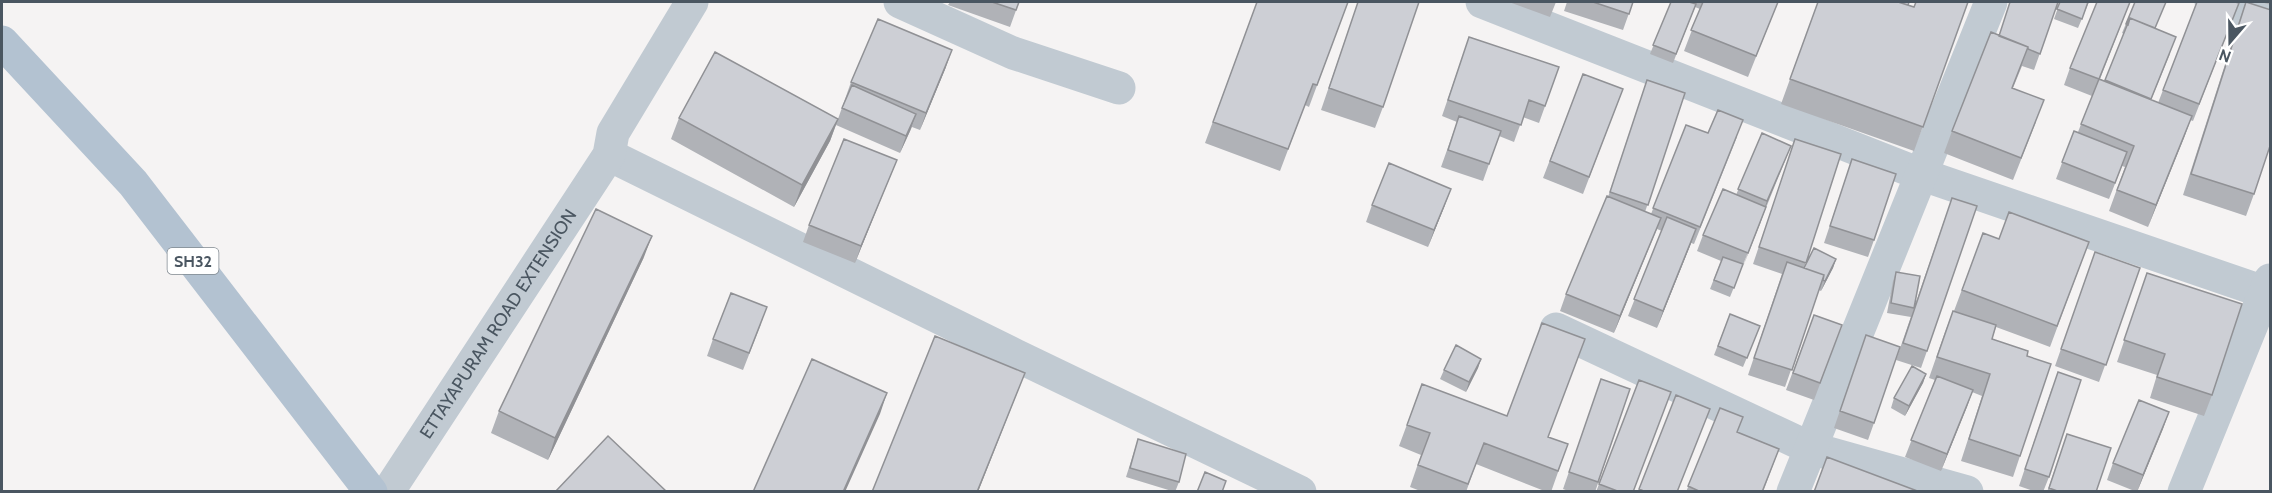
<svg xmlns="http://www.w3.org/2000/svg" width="2272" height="493" viewBox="0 0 2272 493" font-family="Cabin,sans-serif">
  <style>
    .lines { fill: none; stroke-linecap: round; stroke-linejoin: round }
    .minor { stroke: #c1cad2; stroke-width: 33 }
    .primary { stroke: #b3c2d1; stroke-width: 33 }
    .wall { fill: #b0b2b7 }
    .shaded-wall { fill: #909195 }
    .building { fill: #cdcfd5; stroke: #909195; stroke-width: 1.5 }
    .labels { text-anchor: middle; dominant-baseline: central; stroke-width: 4.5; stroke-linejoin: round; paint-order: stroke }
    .shield { fill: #fff; stroke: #808990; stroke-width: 1.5 }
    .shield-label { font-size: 16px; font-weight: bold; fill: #4a5661 }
    .street-label { font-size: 18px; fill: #4a5661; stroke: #fff }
  </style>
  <rect width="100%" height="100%" fill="#f5f3f3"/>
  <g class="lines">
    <g class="minor">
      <path d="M900,2l113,51 106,35"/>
      <path d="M1482,2l438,172 347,119"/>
      <path d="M2211,2l59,18"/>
      <path d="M609,155l406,200 285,137"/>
      <path d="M1556,329l254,119 157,44"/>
      <path id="s1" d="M388,492l221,-337 4,-22 79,-131"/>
      <path d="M1793,492l198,-490"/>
      <path d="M2184,492l86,-212"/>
    </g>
    <path class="primary" d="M2,42l131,141 238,309"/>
  </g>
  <path class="wall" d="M950,2h69l-9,25 -62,-22z
    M1257,2h91l-39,105 -4,-2 -25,66 -75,-28z
    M1358,2l25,105 -8,21 -54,-18z
    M1509,2h47l-6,15z
    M1567,2h66l-10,28 -59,-19z
    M1671,2h107l-30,75 -64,-26 16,-42 -5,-2 -22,56 -23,-9z
    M1818,2l90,3 6,2 54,-5 -54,149 -133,-47z
    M2058,2l-24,68 -12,-4 -9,22 23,34 -23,58 -69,-27 8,-22 46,-96z
    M2060,2h29l-11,26 -24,-9z
    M2130,2l-30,77 5,2 19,-47 -2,-1 13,-31 21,27 14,25 -19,46 7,3 39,-101 42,1 -46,118 -3,-1 -42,107 -39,-16 16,-44 -3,-1 -13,33 -53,-20 18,-48 4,1 14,-36 -28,-11 6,-17z
    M2246,2l8,192 -8,22 -63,-21 55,-171z
    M2261,2h10v3z
    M1469,37l90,30 -20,56 -16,-6 -9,25 -15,-6 -16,45 -42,-14 16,-45 -15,-6z
    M946,67l-26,63 -8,-3 -12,26 -64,-28 -6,16 -36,66 -123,-68 8,-21 159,1 13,-37z
    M1583,74l40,15 -40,105 -40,-16z
    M1647,80l38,13 -40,119 6,2 35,-89 22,8 29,4 -43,107 -3,-1 -34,85 -29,-12 34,-85 -5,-2 -43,104 -54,-22 6,-17 42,-97z
    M1762,133l29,13 -61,151 -20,-8 11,-28 -24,-10 6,-16 33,-40z
    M1795,139l46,15 -37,114 32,-9 -3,9 -12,23 -2,-1 -34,97 -37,-12 34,-101 -29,-10z
    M1852,159l22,81 -6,17 -44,-14z
    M897,160l-42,103 -52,-21 6,-17z
    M1372,205h73l-17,42 -62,-25z
    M1946,215l-19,136 -6,17 -25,-8z
    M1983,233l16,6 90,3 -39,105 -54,-20 -4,12 35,17 -7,100 -7,21 -52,-16 21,-65 -10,-4 -31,79 -36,-14 30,-77 -6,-2 16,-46 8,-21h1z
    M2095,252l45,16 -41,114 -44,-16z
    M644,257l-96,203 -57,-27 8,-22z
    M1896,272l18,36 -3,9 -24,-4 6,-32z
    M2147,273l65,122 -8,21 -54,-18 7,-23 -40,-13z
    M1730,314l30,12 -17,41 -29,-12z
    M1814,315l28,10 -28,75 -28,-10z
    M761,324l-18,46 -36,-14 6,-17z
    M1860,352l14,71 -6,17 -34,-12z
    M1481,359l-3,9 -12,24 -26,-13 4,-9z
    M1926,374l-3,9 -18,33 -14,-8 3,-10z
    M1601,379l29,10 -35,103h-24l-8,-3z
    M1639,380l-6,112h-37z
    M1422,384l126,53 20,7 -17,48h-4l-71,-28 -10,28h-43l-13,-5 11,-32 -22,-9z
    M2052,388l-3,89 -6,15h-7l-17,-6z
    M1720,408l17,24 42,17 -16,43h-77z
    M2169,412l-32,80 -30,-12 6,-17z
    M2067,434l29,58h-49z
    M1138,439l41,43 -4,10 -49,-15z"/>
  <path class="shaded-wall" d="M952,50l-6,17 -26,63 6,-17z
    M916,114l-6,17 -10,22 6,-17z
    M2192,116l-8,22 -36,89 8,-22z
    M838,119l-8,22 -36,66 8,-22z
    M1791,146l-7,16 -23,56 6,-17z
    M897,160l-7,16 -35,87 6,-17z
    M1451,189l-6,16 -17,42 6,-17z
    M1766,207l-6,17 -18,45 6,-16z
    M1661,218l-7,17 -40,98 6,-17z
    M1696,229l-6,17 -33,82 6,-17z
    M652,236l-8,21 -96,203 7,-22z
    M1836,259l-3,9 -12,23 4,-10z
    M1481,359l-3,9 -12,24 3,-10z
    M1025,373l-47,119h-1z
    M1926,374l-3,9 -18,33 4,-10z
    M1973,390l-6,17 -26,64 6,-17z
    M887,393l-7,21 -35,78h-2z
    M2169,412l-6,17 -26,63 6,-17z"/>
  <path class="building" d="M992,2h27l-3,8z
    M1257,2h91l-31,83 -4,-1 -25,65 -75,-27z
    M1358,2h61l-36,105 -54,-19z
    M1593,2h40l-4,12z
    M1671,2h18l7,2 -20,50 -23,-9z
    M1703,2h75l-22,54 -65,-26z
    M1818,2h80l16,5 2,-5h52l-45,125 -133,-48z
    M1898,2h11l-1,3z
    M2010,2h48l-18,52 -12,-5v-2l-29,-11z
    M2060,2h28l-6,17 -25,-10z
    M2097,2h33l-31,77 -29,-11z
    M2135,2h31l-11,26 -25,-10 -2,7 -2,-1z
    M2197,2h38l4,1 -40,101 -36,-14z
    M2246,2l25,8v133l-17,51 -63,-20z
    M2130,18l46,19 -25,62 -46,-19z
    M878,19l74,31 -26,63 -75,-31z
    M1991,32l37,15 -16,41 32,12 -23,58 -69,-27z
    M1469,37l90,30 -14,39 -16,-6 -8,25 -73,-25z
    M715,52l123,67 -36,66 -123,-67z
    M1583,74l40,15 -34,88 -39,-16z
    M2099,79l93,37 -36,89 -39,-15 17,-44 -53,-22z
    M1647,80l38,13 -37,112 -38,-13z
    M852,85l64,29 -10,22 -64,-28z
    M1718,110l25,10 -43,107 -47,-19 33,-83 22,8z
    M1459,116l42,15 -12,33 -41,-14z
    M2074,131l53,21 -12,31 -53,-21z
    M1762,133l29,13 -24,55 -29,-12z
    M844,139l53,21 -36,86 -52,-21z
    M1795,139l46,15 -35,109 -47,-16z
    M1852,159l44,15 -22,66 -44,-14z
    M1389,163l62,26 -17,41 -62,-25z
    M1723,189l43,18 -18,46 -45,-18z
    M1607,196l54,22 -41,98 -54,-22z
    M1952,198l25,8 -50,145 -24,-8z
    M596,209l56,27 -97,202 -56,-27z
    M2009,212l80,30 -32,84 -95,-36 21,-57 16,6z
    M1667,217l29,12 -33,82 -29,-12z
    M1814,248l22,11 -11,22 -2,-1 1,-5 -20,-7z
    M2095,252l45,16 -34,97 -45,-16z
    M1723,257l20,7 -9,24 -20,-8z
    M1787,262l37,13 -32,95 -38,-12z
    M1896,272l24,4 -6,32 -23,-5z
    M2147,273l95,31 -30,91 -55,-18 8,-23 -41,-14z
    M731,293l36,14 -18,46 -36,-14z
    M1953,311l43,14 -4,14 36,12 -1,5 24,8 -31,92 -51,-17 21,-65 -53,-17z
    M1730,314l30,12 -13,32 -29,-12z
    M1814,315l28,10 -22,58 -27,-10z
    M1542,323l43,16 -37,98 20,7 -10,27 -74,-28 -16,41 -50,-19 12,-32 -23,-8 15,-41 85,32z
    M1866,335l34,12 -26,76 -34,-12z
    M935,336l90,37 -48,119h-105z
    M1456,345l25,14 -12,23 -25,-12z
    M812,359l75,34 -44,99h-90z
    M1912,366l14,8 -17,32 -15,-8z
    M2058,372l23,8 -32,97 -24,-8z
    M1937,376l36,14 -26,64 -36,-14z
    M1601,379l29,10 -32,93 -29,-10z
    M1639,380l32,12 -38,100h-13l-21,-8z
    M1676,395l34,14 -33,83h-31l-7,-3z
    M2139,400l30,12 -26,63 -30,-12z
    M1720,408l23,9 -6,15 42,17 -17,43h-61l-13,-6z
    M2067,434l44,14 -15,44h-36l-11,-4z
    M608,436l59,56h-112z
    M1138,439l48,15 -7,28 -49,-14z
    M1827,457l93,35h-106z
    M1205,472l21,9 -4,11h-25z"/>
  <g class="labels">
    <rect class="shield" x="167.5" y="248" width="51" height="26" rx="4.5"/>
    <g class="shield-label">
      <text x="193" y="261">SH32</text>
    </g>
    <g class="street-label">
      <text stroke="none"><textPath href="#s1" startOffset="201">ETTAYAPURAM ROAD EXTENSION</textPath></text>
    </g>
  </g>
  <rect width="2272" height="493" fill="none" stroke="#4a5661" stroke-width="6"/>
  <g transform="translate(2230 42) rotate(200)" stroke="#ffffff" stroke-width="4.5" paint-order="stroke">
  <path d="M0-4.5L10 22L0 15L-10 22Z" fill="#4a5661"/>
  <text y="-9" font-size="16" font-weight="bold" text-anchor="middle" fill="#4a5661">N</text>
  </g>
</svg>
